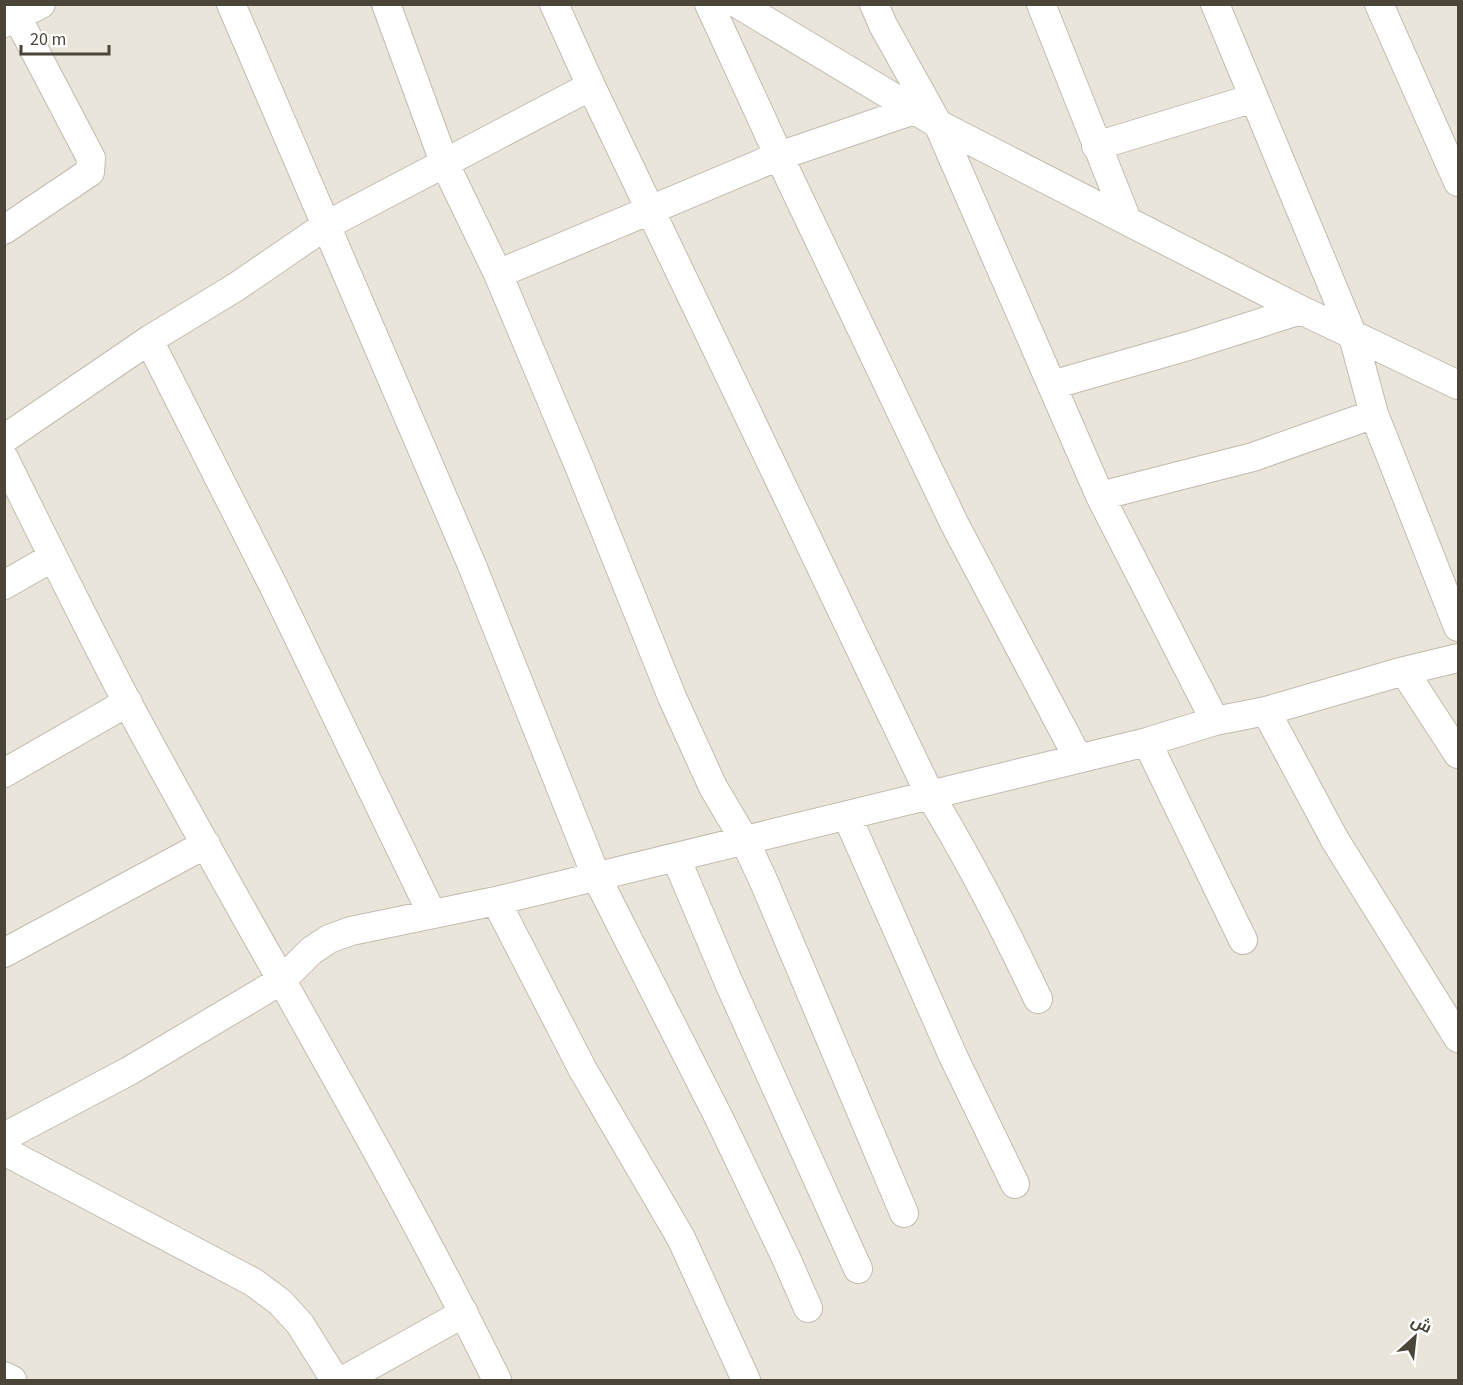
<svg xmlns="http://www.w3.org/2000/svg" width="1463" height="1385" viewBox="0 0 1463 1385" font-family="'Source Sans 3',Cairo,sans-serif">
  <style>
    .residential { fill: #eae5da }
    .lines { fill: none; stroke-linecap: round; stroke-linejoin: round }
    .street-casing { stroke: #c2bbae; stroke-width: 30 }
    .street { stroke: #fff; stroke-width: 28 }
  </style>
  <rect width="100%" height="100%" fill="#f6f3ec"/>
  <path class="residential" d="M5,5h1453v1375h-1453z"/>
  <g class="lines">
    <defs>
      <path id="street" d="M231,4l240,559 125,313 123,242 67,140 22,50
        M386,4l58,158 54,112 81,192 93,231 41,90 32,54 19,41 140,331
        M554,4l37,82 339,709c40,66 75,134 108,204
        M709,4l70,152 175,367 124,235
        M738,4l200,120 363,186 157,75
        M874,4l9,21 55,99 162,372 115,225
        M1041,4l86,216
        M1215,4l138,332 21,78 84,213
        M1379,4l79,178
        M4,23l37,-19
        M1096,146l158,-48
        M4,230l86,-58 1,-14 -74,-141
        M498,274l281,-118 135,-46
        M149,340l124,245 159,329
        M1052,385l136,-39 113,-36
        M4,439l145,-99 87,-53 89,-61 266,-140
        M4,458c40,81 81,163 123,244 122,227 256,447 370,678
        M1100,496l153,-39 121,-43
        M4,585l49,-28
        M1404,671l54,83
        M1266,711l69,129 123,198
        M1147,742l96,198
        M4,773l124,-71
        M847,816l106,240 62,128
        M676,858l53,125 129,286
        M496,901l87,169 98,168 65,142
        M4,953l202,-109
        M4,1137l125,-66 153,-91 29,-29 18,-12 22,-8 145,-30 651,-159 68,-21 51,-10 138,-40 54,-13
        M4,1151l249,131 27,20 20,22 35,56
        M4,1376l8,4
        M344,1380l120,-67"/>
    </defs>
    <use href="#street" class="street-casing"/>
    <use href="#street" class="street"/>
  </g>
  <rect width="1463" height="1385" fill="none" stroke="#4b4439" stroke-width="12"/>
  <g transform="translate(1415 1337) rotate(27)" stroke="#ffffff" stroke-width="4.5" paint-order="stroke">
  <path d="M0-4.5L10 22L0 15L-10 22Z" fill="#4b4439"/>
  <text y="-9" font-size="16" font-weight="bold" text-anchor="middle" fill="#4b4439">ش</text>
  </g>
  <path d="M21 45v9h88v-9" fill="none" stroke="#4b4439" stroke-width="3"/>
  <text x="30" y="45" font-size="18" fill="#4b4439" stroke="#ffffff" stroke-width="4.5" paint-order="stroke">20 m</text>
</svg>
